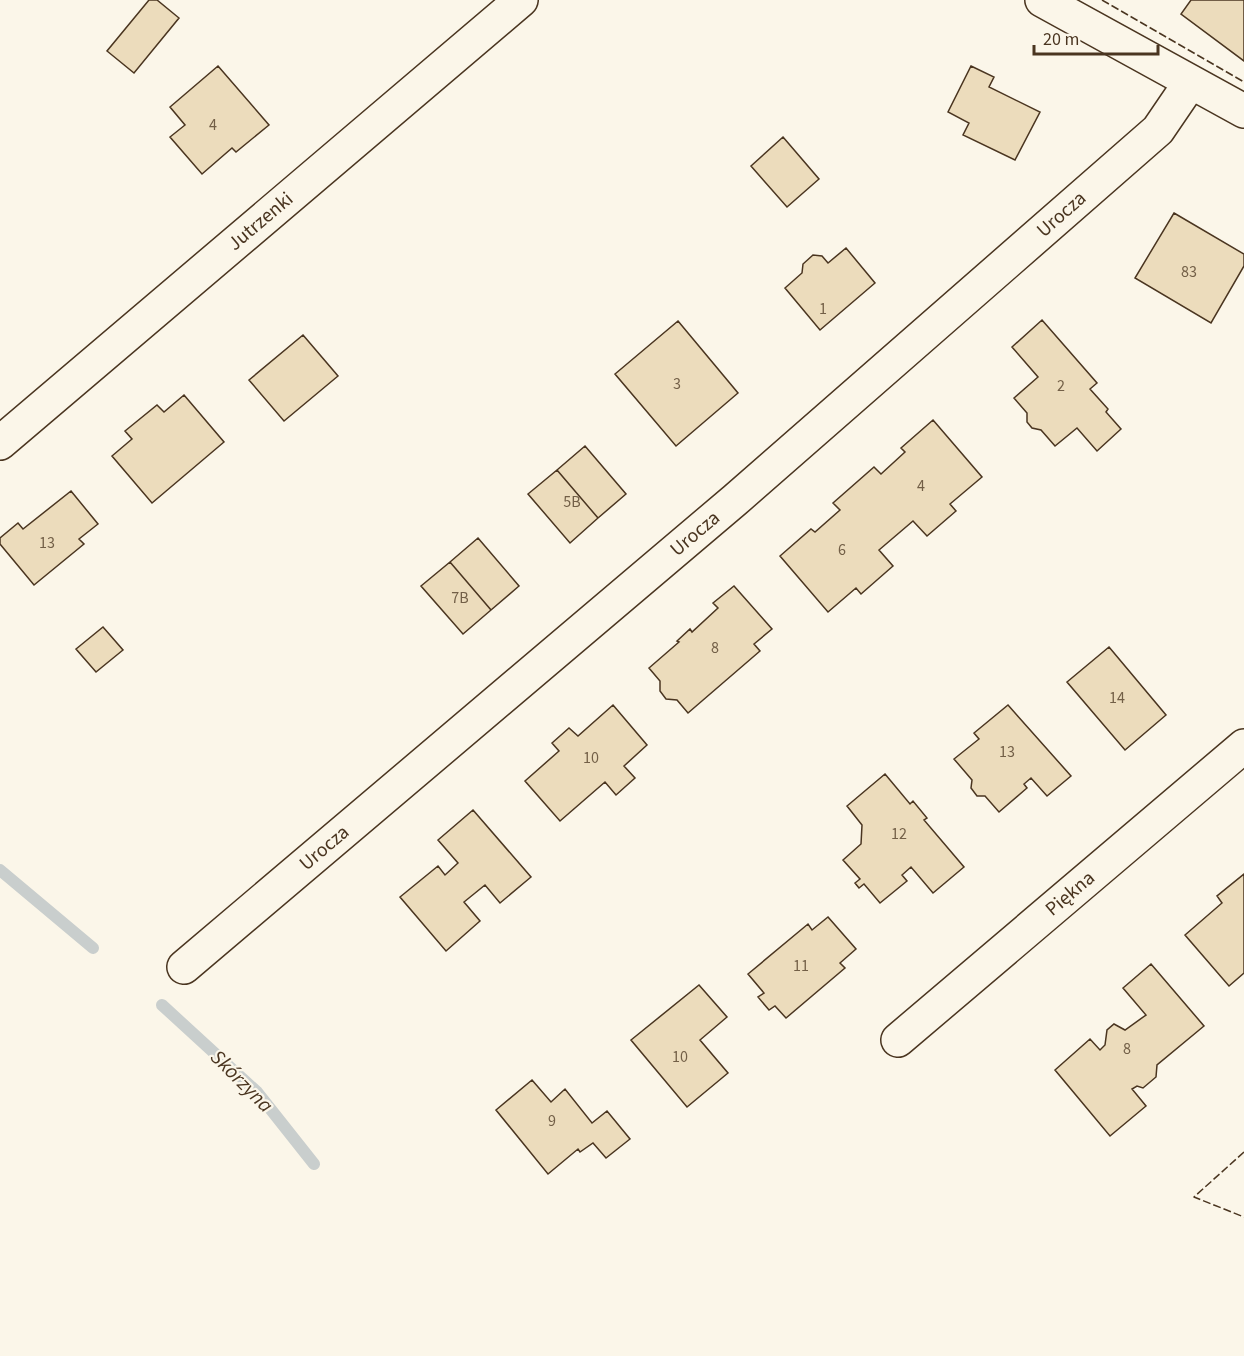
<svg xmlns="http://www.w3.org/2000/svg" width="1244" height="1356" viewBox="0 0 1244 1356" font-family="'Source Sans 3',sans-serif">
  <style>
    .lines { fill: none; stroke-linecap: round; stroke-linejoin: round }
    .stream { stroke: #c9cecd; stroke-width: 12 }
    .building { fill: #ecdcbc; stroke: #4a3520; stroke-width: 1.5 }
    .street-casing { stroke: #4a3520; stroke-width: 36 }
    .street { stroke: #fbf6e9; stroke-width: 33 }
    .fence { stroke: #4a3520; stroke-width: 1.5; stroke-dasharray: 8 3; stroke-linecap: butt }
    .labels { text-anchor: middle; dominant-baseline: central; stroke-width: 4.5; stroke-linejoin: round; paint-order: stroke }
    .number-label { font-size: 16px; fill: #725f47 }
    .street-label { font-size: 20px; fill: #4a3520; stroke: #fbf6e9 }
    .water-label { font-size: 21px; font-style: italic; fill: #4a3520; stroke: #fbf6e9 }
  </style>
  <rect width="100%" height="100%" fill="#fbf6e9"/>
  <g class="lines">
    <path class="stream" d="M0,870l93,78
      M162,1005l95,87 57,72"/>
  </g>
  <path class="building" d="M149,0h8l22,18 -45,55 -27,-22z
    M1191,0h53v61l-63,-47z
    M218,66l51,59 -33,27 -4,-4 -30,26 -32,-37 15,-12 -15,-18z
    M971,66l23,11 -5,10 51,25 -25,48 -52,-25 6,-12 -21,-11z
    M783,137l36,42 -32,28 -36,-41z
    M1174,213l70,41v12l-33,57 -76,-45z
    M846,248l29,35 -55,47 -35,-42 17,-15 1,-9 10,-9 9,1 6,7z
    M1042,320l55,63 -7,6 18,20 -2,3 15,17 -24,22 -20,-23 -22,18 -14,-16 -9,-2 -5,-6v-9l-13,-15 24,-21 -26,-30z
    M678,321l60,72 -62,53 -61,-72z
    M303,335l35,41 -54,45 -35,-41z
    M184,395l40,47 -72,61 -40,-47 20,-17 -7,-8 32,-26 7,7z
    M933,420l49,57 -32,27 6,7 -29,25 -14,-15 -34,29 14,16 -32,28 -5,-6 -28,24 -48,-56 31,-27 4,3 25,-22 -7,-7 41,-36 7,7 24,-22 -4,-4z
    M585,446l41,48 -28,24 -41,-48z
    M557,470l41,48 -28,25 -42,-49z
    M71,491l27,33 -19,15 5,5 -50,41 -34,-41v-6l18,-15 5,6z
    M478,538l41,48 -28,24 -41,-48z
    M450,562l41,48 -28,24 -42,-48z
    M734,586l38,43 -18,15 6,7 -72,62 -11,-13 -11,-1 -6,-8v-10l-11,-13 30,-26 -2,-1 13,-12 2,3 26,-24 -5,-5z
    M103,627l20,23 -27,22 -20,-23z
    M1109,647l57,68 -41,35 -58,-68z
    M613,705l34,40 -23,21 11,12 -19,17 -11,-13 -45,39 -35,-40 34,-30 -7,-8 17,-15 9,8z
    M1008,705l63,71 -24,20 -16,-18 -7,6 3,4 -28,24 -14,-16h-8l-6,-8 1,-8 -18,-21 25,-20 -5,-6z
    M885,774l25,30 3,-3 14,17 -3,2 40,47 -31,26 -22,-26 -9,8 5,6 -27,22 -16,-19 -5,4 -4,-5 5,-4 -17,-19 18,-16 1,-19 -15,-19z
    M473,810l58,67 -31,26 -15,-18 -21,17 16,19 -34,30 -46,-54 38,-31 7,9 13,-12 -20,-23z
    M1244,874v99l-15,13 -44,-51 37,-32 -5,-7z
    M828,917l28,32 -16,14 5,5 -59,50 -11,-12 -6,4 -11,-13 6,-4 -16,-19 60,-50 4,6z
    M1151,964l53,62 -47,39 -1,12 -13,11 -6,-2 -5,3 14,17 -36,30 -55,-66 35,-31 10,11 5,-5 2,-15 7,-6 11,6 21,-15 -23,-27z
    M699,985l28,32 -27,23 28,33 -41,34 -56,-67z
    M532,1080l19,22 14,-13 27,34 15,-12 23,28 -24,19 -13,-15 -13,9 -2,-3 -30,25 -52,-64z"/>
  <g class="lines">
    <defs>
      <g id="street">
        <path d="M1042,0l202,111"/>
        <path id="s1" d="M0,443l521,-443"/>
        <path id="s2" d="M184,967l551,-467 423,-370 32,-47"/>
        <path id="s3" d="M898,1040l346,-294"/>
      </g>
    </defs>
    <use href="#street" class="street-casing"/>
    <use href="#street" class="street"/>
    <path class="fence" d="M1102,0l142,82
      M1244,1152l-50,45 50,20"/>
  </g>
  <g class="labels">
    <g class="number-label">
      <text x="213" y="125">4</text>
      <text x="1189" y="272">83</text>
      <text x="823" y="309">1</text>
      <text x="677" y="384">3</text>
      <text x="1061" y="386">2</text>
      <text x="921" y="486">4</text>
      <text x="572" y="502">5B</text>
      <text x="47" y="543">13</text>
      <text x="842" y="550">6</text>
      <text x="460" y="598">7B</text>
      <text x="715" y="648">8</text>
      <text x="1117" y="698">14</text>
      <text x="1007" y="752">13</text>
      <text x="591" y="758">10</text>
      <text x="899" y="834">12</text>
      <text x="801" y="966">11</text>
      <text x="1127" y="1049">8</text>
      <text x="680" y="1057">10</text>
      <text x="552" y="1121">9</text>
    </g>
    <g class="street-label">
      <text stroke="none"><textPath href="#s2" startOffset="1156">Urocza</textPath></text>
      <text stroke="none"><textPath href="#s1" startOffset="342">Jutrzenki</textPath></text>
      <text stroke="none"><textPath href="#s2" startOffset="670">Urocza</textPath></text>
      <text stroke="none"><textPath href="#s2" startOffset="184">Urocza</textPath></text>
      <text stroke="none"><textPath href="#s3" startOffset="226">Piękna</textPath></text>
    </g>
    <g class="water-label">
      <text transform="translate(242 1081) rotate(45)">Skórzyna</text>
    </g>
  </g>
  <path d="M1034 45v9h124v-9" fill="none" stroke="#4a3520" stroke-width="3"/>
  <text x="1043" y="45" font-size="18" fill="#4a3520" stroke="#fbf6e9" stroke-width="4.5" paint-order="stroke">20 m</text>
</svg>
